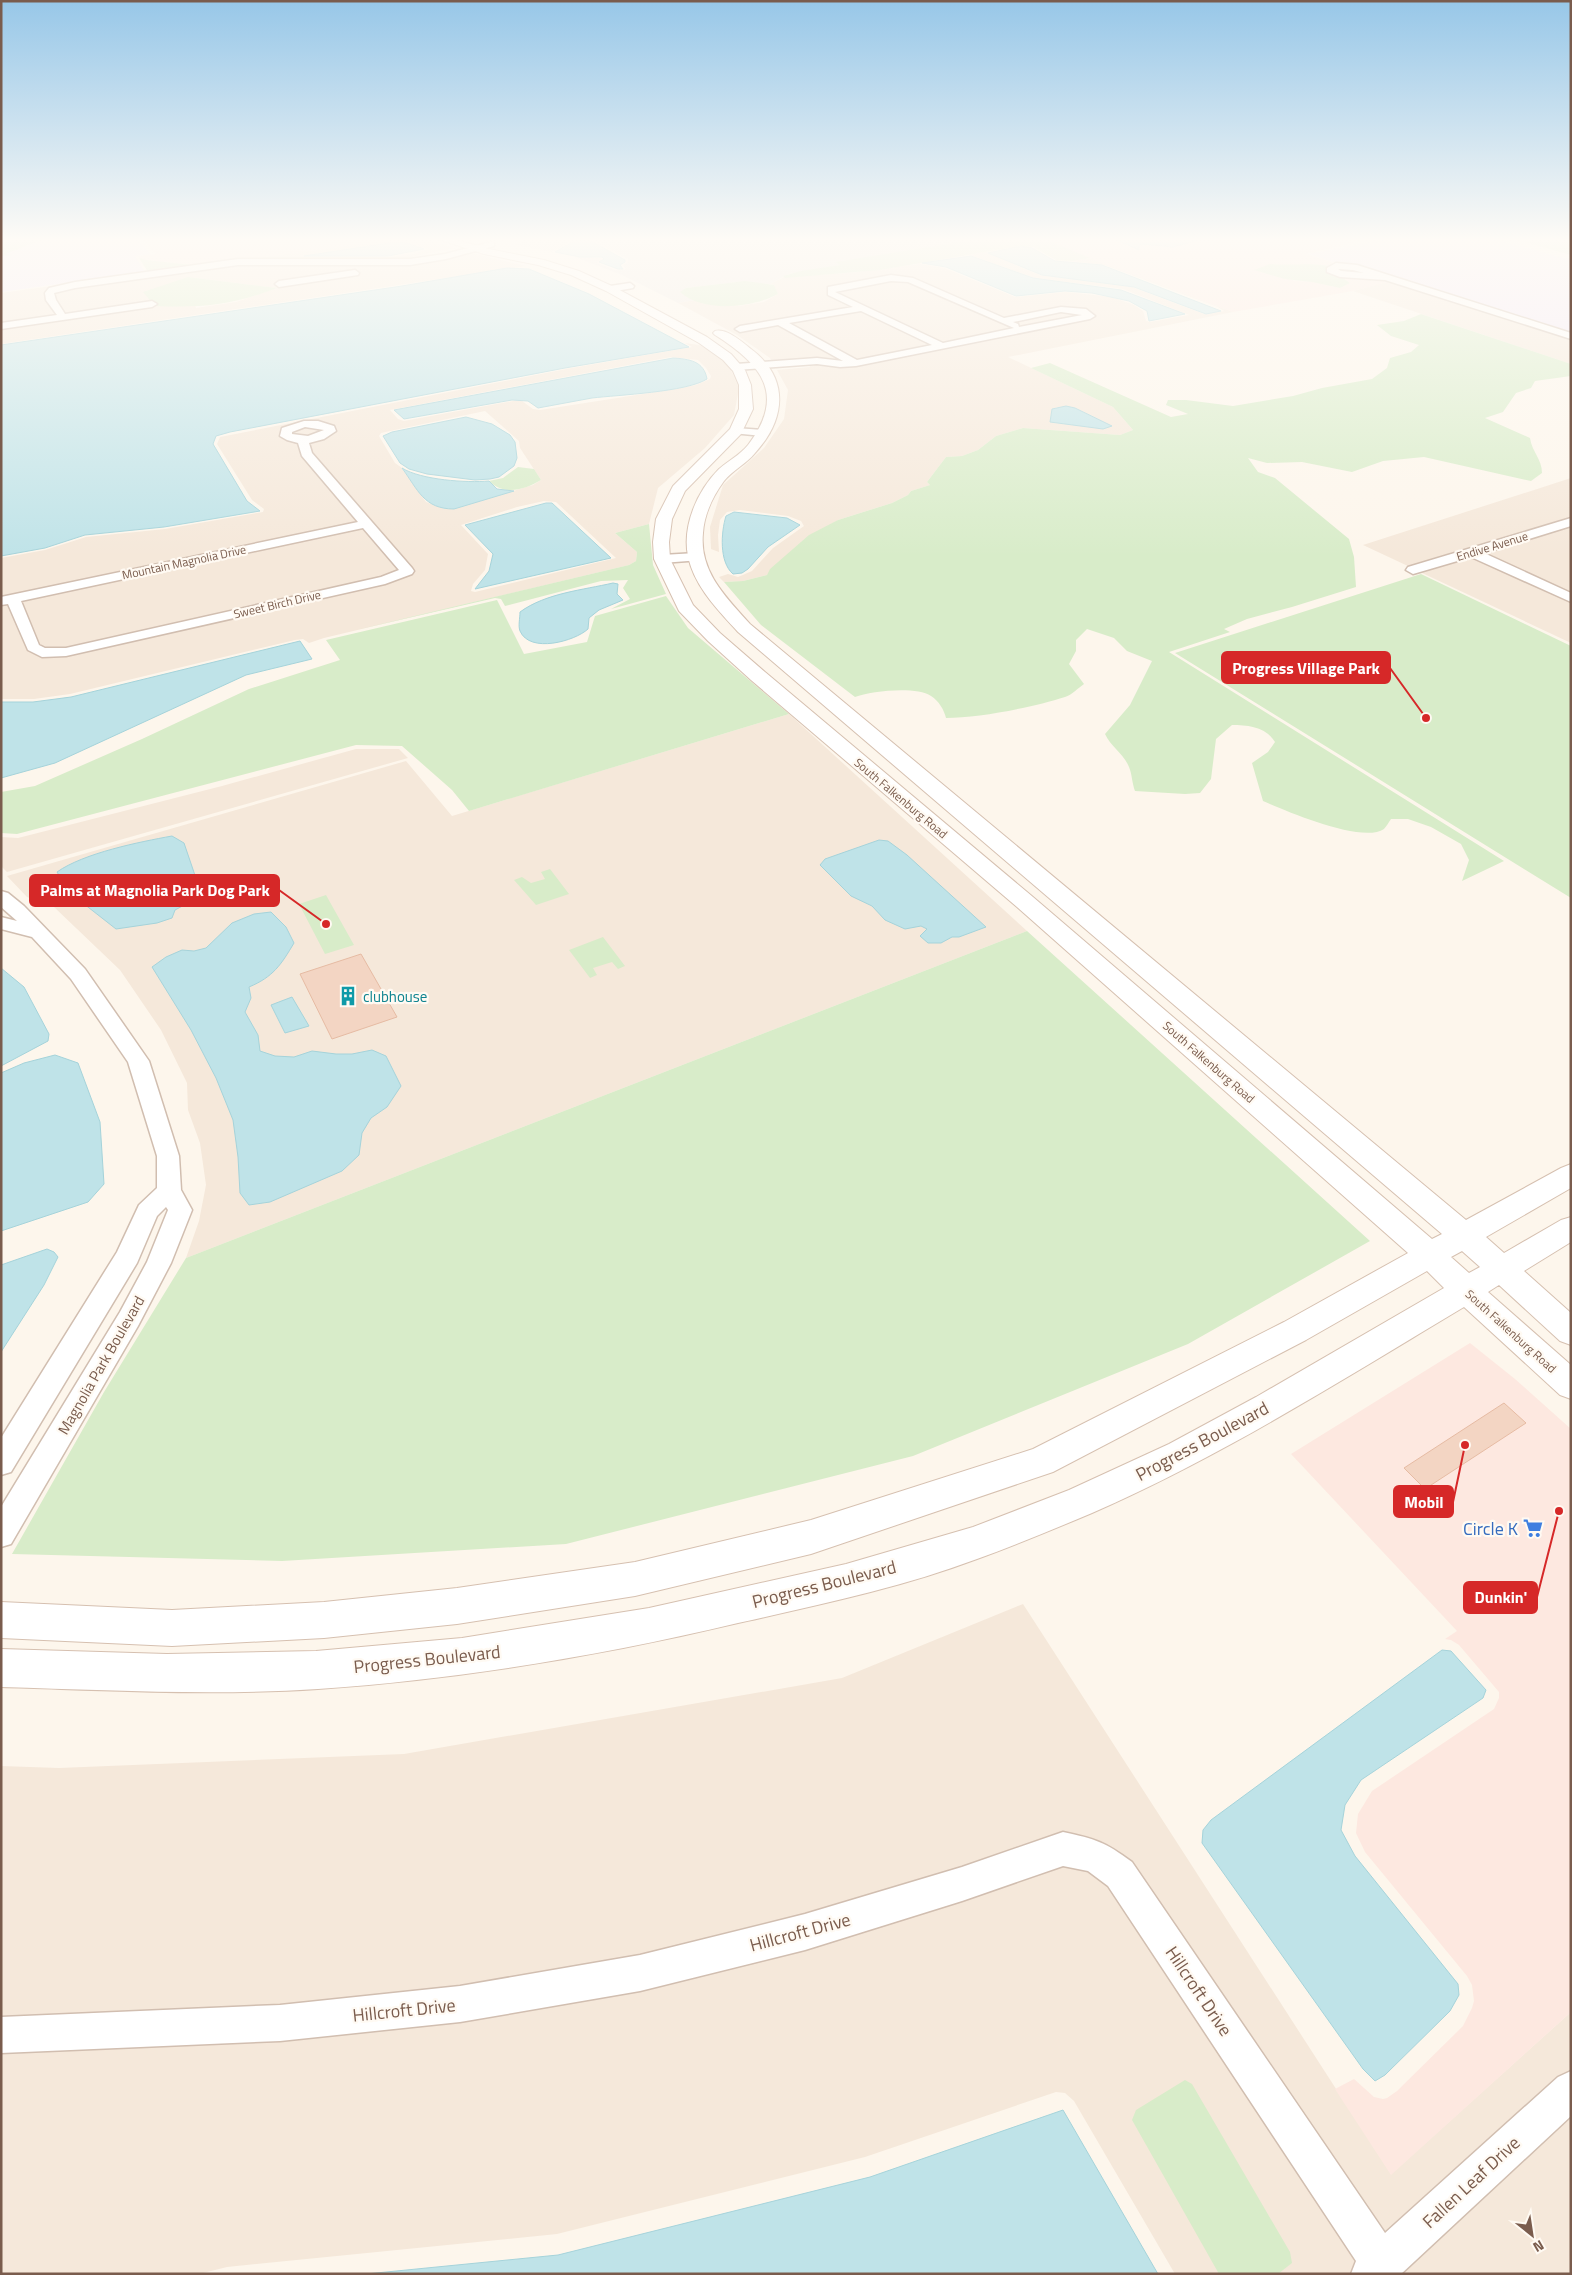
<svg xmlns="http://www.w3.org/2000/svg" width="1572" height="2275" viewBox="0 0 1572 2275" font-family="'Titillium Web',sans-serif">
  <style>
    .residential { fill: #f5e8da; fill-rule: evenodd }
    .commercial { fill: #fde8e0; fill-rule: evenodd }
    .industrial { fill: #efe9e4 }
    .education { fill: #f3e8fa }
    .green { fill: #d8ecc9 }
    .water { fill: #bfe3e8; stroke: #a5d3da }
    .building { fill: #f3d5c3; stroke: #e6bba3 }
    .lines { fill: none; stroke-linecap: round; stroke-linejoin: round }
    .street-casing { stroke: #d1beb0; stroke-width: 3 }
    .secondary-casing { stroke: #d6c0b0; stroke-width: 2 }
    .street { fill: #fff; fill-rule: evenodd }
    .secondary { fill: #fff; fill-rule: evenodd }
    .labels { text-anchor: middle; dominant-baseline: central; stroke-width: 4.5; stroke-linejoin: round; paint-order: stroke }
    .far-street-label { font-size: 12px; fill: #7a5c4d; stroke: #fffaf3 }
    .culture-label { font-size: 15px; fill: #0d838f; stroke: #fffaf3; text-anchor: start }
    .street-label { font-size: 15px; fill: #7a5c4d; stroke: #fffaf3 }
    .near-street-label { font-size: 18px; fill: #7a5c4d; stroke: #fffaf3 }
    .near-shop-label { font-size: 18px; fill: #366cbe; stroke: #fffaf3; text-anchor: end }
    .leader { fill: none; stroke: #d62828; stroke-width: 2 }
    .callout-dot { fill: #d62828; stroke: #fffaf3; stroke-width: 2 }
    .callout { fill: #d62828; stroke: #d62828; stroke-width: 2 }
    .callout-label { font-size: 16px; text-anchor: middle; font-weight: bold; fill: #fff }
  </style>
  <rect width="100%" height="100%" fill="#fdf6ec"/>
  <path class="residential" d="M397,239h31l26,9 -43,9 2,2 54,-7 59,14 -525,78v-51zM395,242h14l18,7 -13,5 -26,3 -86,-1zM188,277l88,11 -40,14 -40,6z
    M985,252l55,23 92,12 72,27 20,-3 -6,-4 -113,-42 -33,-4 18,-3 143,54 -225,45 105,50 20,23 -13,5 -97,-7 -27,8 -18,14 -16,6 -16,1 -19,25 3,3 -19,6 -3,4 -16,8 -54,17 -71,55 -24,6 -19,1 -5,-5 9,-3 10,3 14,-6 21,-23 31,-22 -3,-5 -13,-5 -48,-6 -13,2 -7,8 -2,15 1,17 -8,-3 -1,-22 13,-42 41,-37 20,-29 4,-29 -11,-20 33,-3 -4,-6 -33,2 -3,-5 -33,-23 -59,-32 17,-3 44,6 25,-4 14,-8 -4,-9 -4,-1 14,-7 65,-4 71,-9 24,4 71,29 51,-5 46,5 22,8 9,6 3,10 4,1 39,-7 -66,-26 -89,-11 -64,-23zM1058,407l17,1 37,18h-28l-29,-3 -5,-3 2,-11z
    M1390,281l181,56v27l-218,-73z
    M685,343l14,2 15,7 16,16 9,20 -5,27 -29,33 -47,40 -9,36 -34,9 22,19 -1,9 -7,4 -305,73 -15,5 -6,-4 -8,1 -225,54 -36,5h-33v-141l44,-8 41,-13 79,-8 98,-17 1,-3 -12,-9 -35,-56 3,-7 346,-68 126,-22zM671,357l27,3 8,8 5,8 -1,3 -14,6 -21,4 -135,21 -7,-1 -11,-8h-9l-109,20 -6,-2 -8,-9zM485,411l34,30 1,7 21,32 -8,5 -79,24h-9l-19,-7 -24,-34 -7,-5 -16,-27 2,-3 9,-2zM544,501l12,1 60,56 -141,34 -4,-1 2,-7 12,-14 3,-16 -27,-29 56,-18z
    M1571,478v40l-161,49 -47,-22z
    M1571,525v70l-90,-41z
    M1473,556l98,45v42l-151,-71z
    M789,714l238,217 -841,327 13,-37 7,-36 -6,-42 -12,-33 -1,-27 -26,-53 -41,-60 -66,-63 -27,-10 -20,-21 399,-115 46,55z
    M356,749h43l9,9 -401,114 -6,-6v-29l17,1 204,-52z
    M1023,1604l368,570 180,-162v262h-396l-101,-173 -9,-8 -9,-1 -191,65 -308,77 -330,33 -28,7h-198v-508l58,2 345,-14 438,-76z"/>
  <path class="commercial" d="M142,239h255l-196,27 -60,-7 -2,-3 16,-2z
    M1045,239h70l20,9 7,-4 31,3 21,-6 26,-2h150l-65,15 86,27 -38,10 -120,21 -155,-58zM1270,264l26,2 18,-2 19,3 4,7 13,9 -10,5 -28,-6 -18,-1z
    M1470,1343l45,36 56,50v583l-180,163 -56,-86 19,-10 20,18 9,2 4,-1 10,-7 66,-65 9,-18 2,-7 -2,-16 -5,-9 -102,-124 -9,-19 2,-19 14,-23 122,-82 5,-11v-6l-40,-47 -8,-5 -6,-1 12,-8 -166,-177z"/>
  <path class="industrial" d="M524,239h454l-142,23 5,3 -53,9 -18,10 -34,-2 -50,6v9l9,3 -17,3 -56,-28 -47,-18 25,1 1,1 -4,4 18,7 11,-1 -3,-4 5,-3v-3l-35,-19h-18l-23,12 -35,-7z"/>
  <path class="education" d="M1,239h137l13,15 -16,2 10,16 -144,20z
    M1386,239h109l76,21v76l-263,-82z"/>
  <path class="green" d="M1,239l41,1 -37,14 7,1 -11,1z
    M978,239h67l45,19 -18,3 -16,-1 -22,-13 -14,-1 -140,24 -95,8 -2,-2 18,-5 39,-6 -5,-3z
    M1531,239h40v16l-43,-12z
    M139,258l8,2 54,6 -53,6z
    M1270,264c21,2 42,-2 63,3l4,7 13,9 -10,5 -28,-6 -27,-3 -31,-9z
    M188,277l89,11c-45,17 -73,20 -122,18l-12,-14z
    M745,281l29,4 4,9c-26,14 -75,19 -98,-2l6,-4z
    M1421,314l150,50v12l-36,5 -4,7 -15,5 -13,19 -18,6 45,20c2,14 12,21 12,35l-11,8 -107,-24 -41,4 -31,11 -50,-10 -35,1 -19,-5 10,14 17,6 74,61 5,18 2,30 -64,20 -45,12 -23,10 6,3 -61,20 335,209 -42,20 7,-21 -8,-16 -30,-17 -23,-8h-17c-2,3 -5,8 -7,10 -22,15 -98,-18 -121,-28l-11,-38 16,-11 7,-10c-9,-15 -27,-17 -43,-17l-16,14 -5,40 -11,14 -15,1 -50,-3c-3,-8 -3,-17 -6,-24 -5,-13 -18,-20 -24,-33l25,-29 22,-44 -25,-10 -13,-13 -27,-9 -11,11v11l-7,13 15,20c-6,4 -12,11 -19,13 -31,10 -86,21 -119,21 -2,-8 -7,-17 -15,-22 -15,-10 -60,-5 -76,1l-94,-72 -37,-43 19,-1 24,-6 3,-6 39,-34 29,-15 54,-17 16,-8 3,-4 19,-6 -3,-3 19,-25 16,-1 16,-6 18,-14 27,-8 97,7 13,-5 -20,-23 -82,-39 19,-5 121,54 17,-3 -22,-9 2,-5h18l47,6 60,-10 29,-8 50,-9 15,-11 3,-10 21,-6 8,-7 -28,-9 -14,-11 27,-4z
    M518,467l16,2 7,11c-17,10 -37,16 -52,1l14,-3z
    M649,524l4,41 13,29 -55,15 19,-10 -7,-11 5,-8 -27,1 -96,25 -4,-7 -6,-1 -139,32 273,-65 7,-4 1,-9 -22,-19z
    M1421,574l150,72v252l-396,-245z
    M666,596l22,32 101,86 -320,97 -17,-21 -50,-44 -46,-1 -339,89 -16,-1v-41l34,-6 107,-47 107,-50 91,-29 -14,-20 171,-40 27,54 63,-12 8,-26z
    M550,869l19,25 -33,11 -22,-25 8,-3 9,6 14,-4 -4,-7z
    M326,895l28,50 -29,9 -26,-50z
    M1027,931l343,310 -182,103 -275,112 -347,88 -284,17 -270,-7 92,-162 82,-134z
    M603,937l22,29 -7,3 -6,-7 -19,6 4,7 -7,3 -21,-28z
    M1185,2080l7,4 98,168 2,11 -14,11h-59l-87,-154 4,-10z"/>
  <path class="water" d="M1115,239h109l-26,1 -25,7 -31,-3 -3,1v5z
    M576,240l15,1 34,19v2l-5,3 3,4h-5l-19,-7 5,-3 -2,-2h-22l-25,-5z
    M396,242l11,1 17,6 -36,7h-84z
    M1021,246l11,2 23,13 47,4 119,46 -15,3 -72,-27 -92,-12 -54,-22z
    M971,256l62,22 88,12 64,24 -36,7 -2,-10 -18,-10 -37,-8 -27,-2 -49,5 -70,-29 -24,-4z
    M507,268l22,1 60,25 100,53 -124,21 -335,64 -14,4 -3,8 34,57 13,10 -96,16 -79,8 -40,13 -44,8v-211l401,-59z
    M673,358c16,1 31,3 34,21 -20,13 -89,16 -115,19 -18,3 -36,7 -54,10l-10,-7 -16,-1 -108,19 -10,-9z
    M1066,406l9,2 37,18 -9,3 -53,-7 2,-13z
    M466,417l26,7 18,11 5,7 2,16 -3,8 -15,11 -9,2 -15,1 -48,-6 -18,-5 -9,-6 -17,-27 9,-4z
    M402,468c19,12 65,15 87,13l8,8 17,2 -60,18c-30,0 -36,-19 -52,-41z
    M546,503h6l59,55 -136,31 14,-18 4,-17 -28,-29z
    M734,512l53,6 13,7 -32,22 -20,22 -6,4 -9,1c-14,-12 -12,-42 -7,-58z
    M613,583l5,1 -1,10 6,6 -24,10 -10,8 -1,11c-13,12 -58,25 -68,2 -2,-5 0,-13 0,-19 26,-19 63,-22 93,-29z
    M300,641l12,18 -66,16 -191,88 -54,15v-76h32l38,-5z
    M172,836l12,7 17,50 -11,9 -15,8 -3,8 -15,5 -41,6 -46,-36 -13,-21c27,-19 82,-30 115,-36z
    M879,840l9,1 19,14 79,72 -27,10h-7l-11,6h-13l-8,-7 7,-7 -6,-3 -16,3 -20,-9 -13,-14 -21,-10 -31,-31 5,-6z
    M271,912l15,15 8,16c-13,22 -21,34 -45,44l2,11 -6,14 13,23 2,16 15,5 19,1 18,-6 24,3h16l20,-4 14,6 15,30 -14,21 -16,11 -9,15 -3,22 -17,16 -72,31 -21,3 -9,-12 -2,-36 -5,-37 -17,-42 -25,-48 -39,-63 14,-10 16,-7 12,1 12,-3 26,-25 22,-9z
    M1,968l23,19 25,47 -1,7 -47,25z
    M292,997l17,29 -24,7 -14,-28z
    M55,1055l23,8 22,59 4,62 -16,18 -87,29v-158l23,-10z
    M47,1249l7,3 4,5 -14,28 -43,67v-87z
    M1442,1650l9,1 35,39 -3,8 -122,82 -16,25 -4,25 14,26 103,128 1,11 -9,16 -65,64 -10,6 -12,-12 -161,-226 1,-13 8,-10z
    M1063,2110l95,164h-792l192,-19 312,-78z"/>
  <path class="building" d="M361,954l36,63 -65,22 -32,-65z
    M1504,1403l22,20 -101,66 -21,-21z"/>
  <g class="lines">
    <defs>
      <path id="street" d="M491,242h3v4l-48,13 -36,6h-172l-163,23 -21,5 2,7 9,14 87,-13 5,3 -5,3 -151,22v-6l56,-8 -11,-15 -1,-7 4,-5 26,-6 163,-23h172l35,-5z
        M1336,263l21,2 214,68v6l-186,-59 -45,-3 -13,-5v-4zM1338,269l15,1 11,3 -23,-2z
        M355,270l4,3 -1,2 -79,12 -4,-3 4,-3z
        M891,275l22,3 91,40 57,-11 25,2 9,7 -5,3 -234,47 -16,1 -23,-3 -81,6 -5,-3 5,-3 81,-6 26,3 -65,-36 -38,7 -5,-3 5,-3 113,-19 -25,-12v-8zM891,281l17,1 106,46 -71,15 -108,-51zM861,311l71,34 -75,15 -68,-37zM1061,312l21,3 -63,12 -1,-3 -5,-2z
        M630,283l4,3 -1,2 -23,4 -4,-3 4,-3z
        M304,421h14l16,5 2,5 -12,8 -15,4 3,10 100,115 2,3 -2,3 -27,10 -319,72 -24,1 -14,-7 -20,-46 -7,1v-8l357,-75 -56,-66 -4,-13 -11,-3 -7,-4 2,-8zM305,427l19,3 -16,6 -16,-2v-2zM363,528l36,42 -18,7 -315,71h-21l-6,-3 -18,-44z
        M736,428l27,2 6,3 -6,3 -31,-3 -2,-2z
        M1571,518v8l-87,27 87,40v9l-100,-45 -58,17 -7,-4 2,-3z
        M696,553l7,4 -2,3 -39,3 -7,-4 7,-4z
        M1,891l7,2 16,13 61,63 64,92 30,95 2,34 11,20 -21,53 -33,63 -127,218 -10,3v-40l119,-195 27,-50 21,-52 -2,-3 -9,9 -20,47 -126,209 -10,3v-37l116,-186 22,-47 18,-17v-32l-29,-94 -57,-83 -39,-42 -31,-8v-12l16,4 -16,-14z
        M1063,1832c33,7 42,10 69,30l253,371 173,-156 13,-6v45l-170,158h-50l5,-13 -248,-375 -20,-15 -25,-5 -101,35 -157,49 -165,41 -180,31 -180,19 -279,12v-36l279,-12 180,-19 180,-31 165,-41 157,-47z"/>
      <path id="secondary" d="M438,239h15l36,10 55,11 35,11 35,16 93,50 24,17 14,16 6,15 2,24 -12,25 -56,57 -13,28 -3,23 1,17 23,46 27,28 45,39 268,225 399,342 10,-5 -704,-602c-20,-22 -44,-46 -50,-76 -6,-30 9,-65 31,-87 9,-8 21,-14 29,-24 39,-51 13,-81 -33,-110l-2,-2 2,-2c12,-3 27,11 36,18 39,29 35,70 4,104 -9,11 -22,17 -31,28 -11,15 -20,34 -21,52 -4,39 24,65 47,91l716,596 95,-52 10,-4v24l-85,49 18,16 57,-33 10,-3v25l-47,29 47,42v32l-11,-4 -61,-56 -11,7 83,73v34l-11,-4 -96,-88c-122,73 -242,149 -372,206 -38,16 -76,32 -115,46 -77,29 -159,46 -239,64 -138,33 -278,56 -420,66 -105,7 -211,1 -317,-2v-38l166,5 149,-3 146,-13 187,-30 197,-44 127,-37 96,-37 100,-46 87,-47 188,-109 -17,-17 -121,69 -253,132 -242,82 -176,42 -178,28 -133,14 -152,8 -171,-8v-36l171,8 152,-8 133,-14 178,-26 176,-42 222,-71 251,-127 124,-69 -391,-346 -266,-227 -43,-39 -29,-30 -25,-52 -1,-17 3,-23 17,-33 57,-57 9,-20v-24l-6,-14 -10,-11 -24,-17 -93,-52 -35,-16 -33,-10 -54,-11zM1462,1251l18,16 -11,6 -18,-16z"/>
    </defs>
    <use href="#street" class="street-casing"/>
    <use href="#secondary" class="secondary-casing"/>
    <use href="#street" class="street"/>
    <use href="#secondary" class="secondary"/>
  </g>
  <linearGradient id="sky" x2="0" y2="1"><stop stop-color="#97c7e8"/><stop offset="0.43" stop-color="#fefbf6"/><stop offset="1" stop-color="#fefbf6" stop-opacity="0"/></linearGradient>
  <rect width="1572" height="557" fill="url(#sky)"/>
  <defs>
    <symbol id="building-bare" viewBox="-9 -9 18 18"><path d="M-4-6H4V6H1V3H-1V6H-4ZM-2.5-4.3h1.7v1.8h-1.7ZM.8-4.3h1.7v1.8H.8ZM-2.5-1h1.7V.8h-1.7ZM.8-1h1.7V.8H.8Z" fill="#0f9aa8" stroke="#fffaf3" stroke-width="2.5" paint-order="stroke"/></symbol>
    <symbol id="supermarket-bare" viewBox="-9 -9 18 18"><path d="M-6-5.5h2.5l.6 2H6L4.5 2H-2.5L-4.4-4H-6ZM-1.5 3.2a1.3 1.3 0 1 0 .1 0ZM3 3.2a1.3 1.3 0 1 0 .1 0Z" fill="#3f7fe0" stroke="#fffaf3" stroke-width="2.5" paint-order="stroke"/></symbol>
  </defs>
  <g fill-rule="evenodd">
    <use href="#building-bare" x="334" y="982" width="28" height="28"/>
    <use href="#supermarket-bare" x="1519" y="1514" width="28" height="28"/>
  </g>
  <g class="labels">
    <g class="far-street-label">
      <text transform="translate(1492 546) rotate(-17)">Endive Avenue</text>
      <text transform="translate(184 562) rotate(-12)">Mountain Magnolia Drive</text>
      <text transform="translate(277 604) rotate(-13)">Sweet Birch Drive</text>
      <text transform="translate(901 798) rotate(40)">South Falkenburg Road</text>
      <text transform="translate(1209 1062) rotate(41)">South Falkenburg Road</text>
      <text transform="translate(1511 1331) rotate(42)">South Falkenburg Road</text>
    </g>
    <g class="culture-label">
      <text x="363" y="996">clubhouse</text>
    </g>
    <g class="street-label">
      <text transform="translate(101 1365) rotate(-60)">Magnolia Park Boulevard</text>
    </g>
    <g class="near-street-label">
      <text transform="translate(1202 1441) rotate(-28)">Progress Boulevard</text>
      <text transform="translate(824 1584) rotate(-14)">Progress Boulevard</text>
      <text transform="translate(427 1659) rotate(-6)">Progress Boulevard</text>
      <text transform="translate(800 1932) rotate(-15)">Hillcroft Drive</text>
      <text transform="translate(1199 1991) rotate(56)">Hillcroft Drive</text>
      <text transform="translate(404 2010) rotate(-6)">Hillcroft Drive</text>
      <text transform="translate(1471 2182) rotate(-43)">Fallen Leaf Drive</text>
    </g>
    <g class="near-shop-label">
      <text x="1518" y="1528">Circle K</text>
    </g>
  </g>
  <path class="leader" d="M1426 718L1390 668M326 924L279 890M1465 1445L1453 1502M1559 1511L1537 1597"/>
  <g class="callout-dot">
    <circle cx="1426" cy="718" r="5"/>
    <circle cx="326" cy="924" r="5"/>
    <circle cx="1465" cy="1445" r="5"/>
    <circle cx="1559" cy="1511" r="5"/>
  </g>
  <g class="callout">
    <rect x="1222" y="652" width="168" height="31" rx="5"/>
    <rect x="30" y="875" width="249" height="31" rx="5"/>
    <rect x="1394" y="1486" width="59" height="31" rx="5"/>
    <rect x="1464" y="1582" width="73" height="31" rx="5"/>
  </g>
  <g class="callout-label">
    <text x="1306" y="674">Progress Village Park</text>
    <text x="155" y="896">Palms at Magnolia Park Dog Park</text>
    <text x="1424" y="1508">Mobil</text>
    <text x="1501" y="1603">Dunkin'</text>
  </g>
  <rect width="1572" height="2275" fill="none" stroke="#7a5c4d" stroke-width="5"/>
  <g transform="translate(1532 2235) rotate(150)" stroke="#fffaf3" stroke-width="4" paint-order="stroke">
  <path d="M0-4L9 19L0 12L-9 19Z" fill="#7a5c4d"/>
  <text y="-8" font-size="14" font-weight="bold" text-anchor="middle" fill="#7a5c4d">N</text>
  </g>
</svg>
